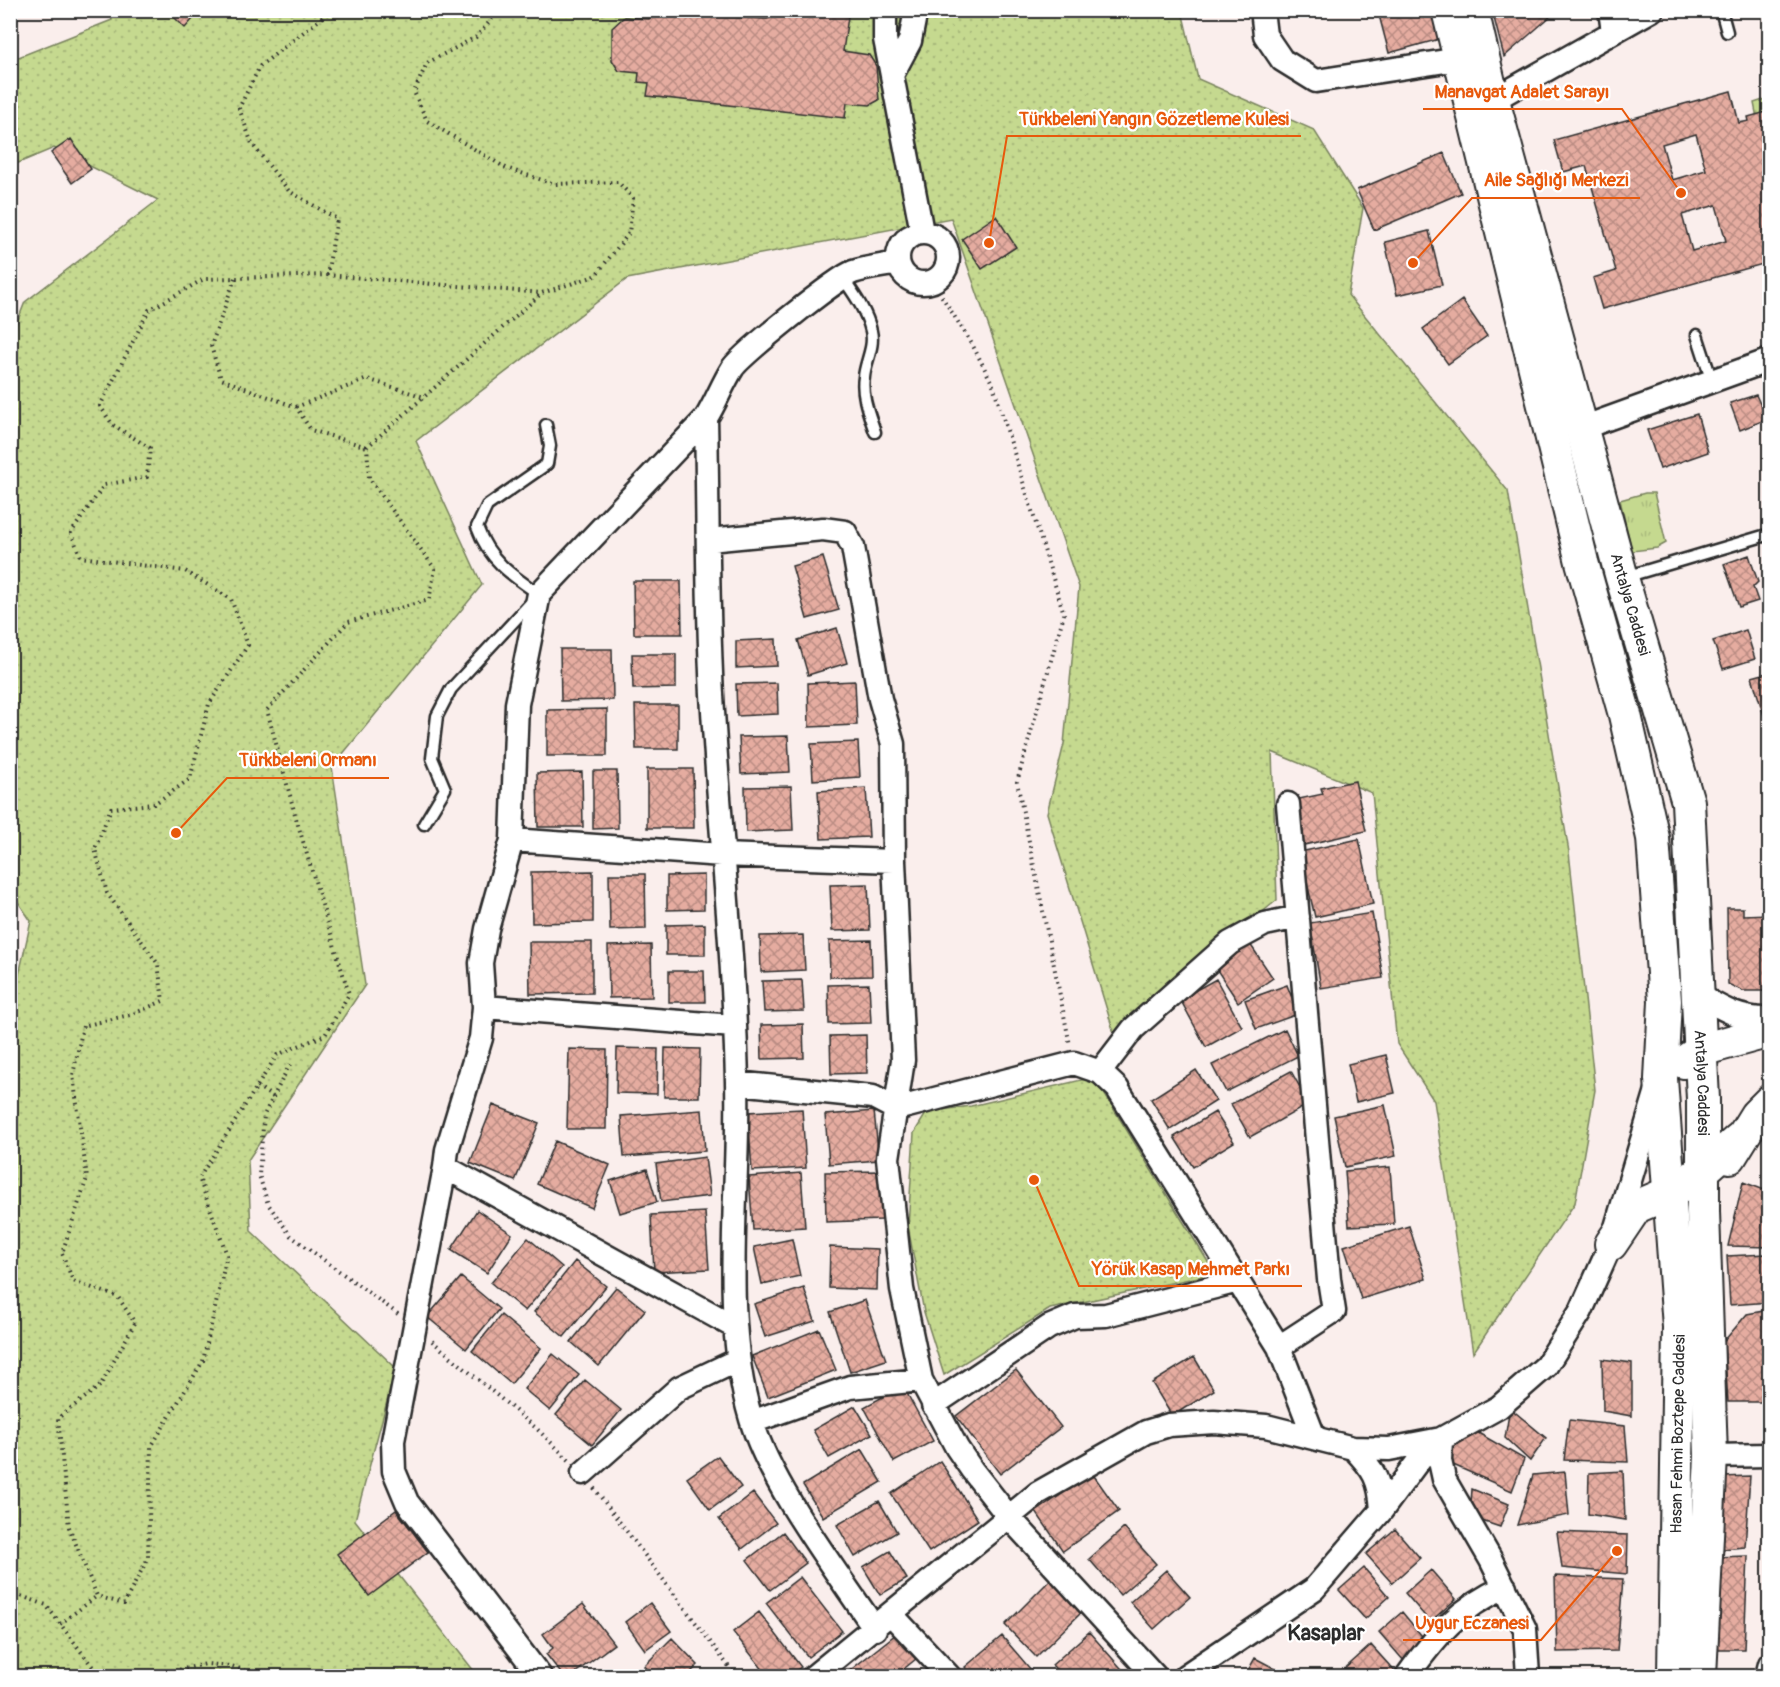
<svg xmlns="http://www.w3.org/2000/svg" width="1780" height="1687" viewBox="0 0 1780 1687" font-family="Pangolin,sans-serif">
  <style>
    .grass { fill: url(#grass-tufts); stroke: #78825d; stroke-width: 1.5 }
    .park { fill: url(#park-dots); stroke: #78825d; stroke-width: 1.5 }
    .building { fill: url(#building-cross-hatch); stroke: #2b2b2b; stroke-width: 1.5; fill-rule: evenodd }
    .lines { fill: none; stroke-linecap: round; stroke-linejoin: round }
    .service-casing { stroke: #2b2b2b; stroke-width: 15 }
    .minor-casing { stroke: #2b2b2b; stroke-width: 27 }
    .secondary-casing { stroke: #2b2b2b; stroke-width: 36 }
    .path { stroke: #2b2b2b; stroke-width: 4; stroke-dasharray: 1.5 4.5; stroke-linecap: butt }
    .service { stroke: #fff; stroke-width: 10 }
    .minor { stroke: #fff; stroke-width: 22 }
    .secondary { stroke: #fff; stroke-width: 32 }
    .labels { text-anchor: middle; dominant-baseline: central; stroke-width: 4.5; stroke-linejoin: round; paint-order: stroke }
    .street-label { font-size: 16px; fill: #2b2b2b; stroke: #fff }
    .district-label { font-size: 22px; font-weight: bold; fill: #2b2b2b; stroke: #fff }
    .leader { fill: none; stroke: #e8590c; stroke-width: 2 }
    .callout-dot { fill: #e8590c; stroke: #fff; stroke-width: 2 }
    .callout-label { font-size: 18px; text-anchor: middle; font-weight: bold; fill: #e8590c; stroke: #fff; stroke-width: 4.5; stroke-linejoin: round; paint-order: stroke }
  </style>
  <defs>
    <pattern id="grass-tufts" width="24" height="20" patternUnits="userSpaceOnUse" patternTransform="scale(1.5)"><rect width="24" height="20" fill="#c5d98f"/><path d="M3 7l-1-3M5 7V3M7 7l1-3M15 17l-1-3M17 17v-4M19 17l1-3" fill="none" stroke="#a9ba7c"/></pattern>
    <pattern id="park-dots" width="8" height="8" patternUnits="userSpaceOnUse" patternTransform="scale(1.5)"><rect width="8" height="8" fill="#c5d98f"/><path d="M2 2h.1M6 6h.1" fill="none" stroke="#a9ba7c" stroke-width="1.8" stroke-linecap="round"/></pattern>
    <pattern id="building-cross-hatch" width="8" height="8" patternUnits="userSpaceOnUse" patternTransform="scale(1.5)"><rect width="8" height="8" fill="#e5aca0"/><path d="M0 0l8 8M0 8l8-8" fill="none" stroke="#ba8c83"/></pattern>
  </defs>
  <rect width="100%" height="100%" fill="#faeeec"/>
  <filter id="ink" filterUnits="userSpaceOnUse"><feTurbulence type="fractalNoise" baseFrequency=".0167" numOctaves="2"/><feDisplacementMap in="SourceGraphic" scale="12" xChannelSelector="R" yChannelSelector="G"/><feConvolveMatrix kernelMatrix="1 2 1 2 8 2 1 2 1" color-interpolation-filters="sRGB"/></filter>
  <g filter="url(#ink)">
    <path class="grass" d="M1769,98v17l-12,3 -3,-15z
      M1645,493h9l12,50 -9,5 -25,3 -12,-51z"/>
    <path class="park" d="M109,11h1073l16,68 116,51 49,78 -15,87 160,196 61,361 26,238 -20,113 -102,150 -39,-252 -37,-57 -25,-251 -100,-41 5,148 -163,133 -67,-220 17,-69 15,-157 -128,-369 -324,61 -211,162 66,144 -150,182 33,218 -117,175 3,71 145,137 -41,152 123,156h-467l-1,-661 21,-94 -21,-31v-550l15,-38 133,-102 -104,-52 -43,18v-106l101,-40z
      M1094,1077l119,193 -5,5 -158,34 -106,66 -20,-63 -16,-85 6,-94 13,-21 44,-6z"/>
    <path class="building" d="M167,10h34l-16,18z
      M792,10h57l-6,41 26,4 7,11 3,34 -9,5 -23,-2 -2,15 -198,-22 2,-13 -11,-1 1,-9 -20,-2 -7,-11v-32l12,-11 25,2 1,-7 117,7z
      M1384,10h56l7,27 -58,16 -10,-38 6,-1z
      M1492,10h59l1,5 -48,42z
      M1731,91l8,32 10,-2 -1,-4 22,-6v151l-168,47 -9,-31 23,-7 -30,-105 -23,6 -9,-32zM1696,134l10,36 -34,10 -10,-36zM1716,205l10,36 -34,10 -10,-36z
      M71,139l20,30 -19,14 -21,-30z
      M1444,153l17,40 -87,37 -17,-40z
      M996,216l20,31 -34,22 -20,-30z
      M1429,231l13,54 -45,10 -12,-53z
      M1462,300l25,36 -39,28 -25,-35z
      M1756,395l11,24 -27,11 -10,-27z
      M1697,414l11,38 -48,17 -13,-39z
      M1749,555l9,27 -5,5 5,14 -19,6 -15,-43z
      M823,557l16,53 -32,9 -15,-53z
      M633,581h48l1,53h-48z
      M837,628l10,35 -39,12 -10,-35z
      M1746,630l9,29 -32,10 -10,-28z
      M776,639l1,27 -41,2v-27z
      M560,649h52l1,51 -52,1z
      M632,654h44v34l-43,1z
      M1770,672v63l-18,-58z
      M855,681l2,44 -48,2 -1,-44z
      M777,683l1,31 -41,2 -1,-32z
      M635,705h43v44h-42z
      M607,709v47h-60v-46z
      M788,736l2,36 -49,2 -2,-37z
      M858,742l2,35 -47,3 -2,-36z
      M647,769h46l1,59h-47z
      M593,771h24l1,57 -25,1z
      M582,772l1,55h-45l-1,-54z
      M1355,781l11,50 -62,14 -10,-45 29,-6 -2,-6z
      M791,786l2,44 -47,2 -1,-45z
      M866,788l3,49 -48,2 -3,-48z
      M1359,839l14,65 -58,13 -15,-65z
      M593,871v51l-61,1 -1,-51z
      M609,874h36l1,55 -36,1z
      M704,875v34l-37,1v-34z
      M868,884l2,46 -38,1 -2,-46z
      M1727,908h16v7l27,-1v77h-27l-15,-7z
      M1372,913l11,65 -62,10 -11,-65z
      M705,924v31h-39v-30z
      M803,935l2,35 -44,2 -1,-36z
      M871,940l1,36 -42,1 -1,-36z
      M529,942h63v51l-62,1z
      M1250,944l23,34 -35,24 -23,-35z
      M651,945l1,52 -43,1 -1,-52z
      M669,971h35l1,31h-36z
      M1216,979l26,48 -36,20 -26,-48z
      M802,980l2,31 -40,1 -2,-31z
      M869,984l2,39 -42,1 -1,-39z
      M1287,985l11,29 -42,15 -11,-29z
      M803,1024l1,34 -42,1 -1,-34z
      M1285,1029l13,27 -72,36 -14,-27z
      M866,1035l1,38 -36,1 -1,-38z
      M617,1048l41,1 -1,45 -41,-1z
      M665,1048l35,1 -1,48h-35z
      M569,1049l38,1 -1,79h-39z
      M1386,1055l9,38 -39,9 -8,-38z
      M1196,1070l20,31 -46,29 -19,-31z
      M1291,1071l18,33 -59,33 -19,-33z
      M493,1105l46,18 -24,58 -45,-18z
      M1385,1105l11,51 -51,11 -11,-51z
      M802,1109l4,59 -54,3 -4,-59z
      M702,1110l3,41 -81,6 -3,-41z
      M874,1111l5,49 -50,4 -4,-49z
      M1215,1112l19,30 -41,25 -19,-30z
      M555,1141l55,24 -18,43 -55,-24z
      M705,1157l5,39 -49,6 -5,-38z
      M1390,1167l4,57 -45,2 -4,-55z
      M647,1169l10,33 -37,11 -10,-32z
      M880,1171l2,49 -56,2 -1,-50z
      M801,1173l4,54 -52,3 -4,-53z
      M1743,1182l27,10v55l-42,-1z
      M477,1210l35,24 -25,39 -36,-23z
      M705,1212l4,57 -55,3 -3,-57z
      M1409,1226l17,53 -65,20 -17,-53z
      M528,1238l34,29 -37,44 -34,-28z
      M792,1239l8,37 -38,8 -8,-37z
      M830,1247l48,2 -1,41 -48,-2z
      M1766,1254l4,48 -40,3 -3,-49z
      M575,1261l31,25 -42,51 -30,-25z
      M461,1277l38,32 -33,40 -39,-32z
      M616,1287l29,23 -46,56 -28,-24z
      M804,1288l11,33 -50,16 -11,-33z
      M865,1300l21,60 -36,12 -20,-60z
      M1769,1310l1,92h-42l-4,-61 23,-27z
      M501,1315l40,33 -30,36 -39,-33z
      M819,1329l17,41 -68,27 -16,-41z
      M553,1354l26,21 -29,36 -26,-22z
      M1194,1357l20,33 -42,26 -20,-33z
      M1602,1359l30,4v53l-29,-5z
      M1016,1370l45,57 -61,47 -44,-58z
      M585,1380l36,30 -29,35 -36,-30z
      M903,1386l30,55 -39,21 -30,-55z
      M855,1406l17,28 -43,24 -16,-28z
      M1510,1408l36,30 -16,23 -25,-23z
      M1569,1420l56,6 3,36 -64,-2z
      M1473,1430l51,29 -12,32 -70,-31 6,-19z
      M862,1449l20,33 -59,35 -20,-32z
      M718,1456l23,31 -31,23 -23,-32z
      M940,1461l38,59 -49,32 -38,-58z
      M1623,1471l2,49 -37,-6 1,-41z
      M1565,1472l4,43 -52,10 16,-50z
      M1092,1473l27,38 -56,40 -27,-39z
      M1764,1474h6v23z
      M1750,1476l-5,71 -22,2 -6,-31 5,-41z
      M1472,1489l37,15 -9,23 -30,-10z
      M753,1493l23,30 -34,26 -23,-30z
      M879,1501l18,31 -42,25 -18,-32z
      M396,1510l32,42 -59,44 -32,-42z
      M1124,1528l32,36 -36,31 -31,-36z
      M1395,1529l25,29 -28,25 -26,-29z
      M783,1532l23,31 -36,27 -23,-30z
      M1557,1532l71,3 -1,39 -65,-6z
      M890,1551l17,28 -27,16 -17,-28z
      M1748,1556l-4,93h-29l-1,-92z
      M1364,1568l25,29 -24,22 -26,-29z
      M1166,1570l24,27 -36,32 -24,-27z
      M1431,1570l25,29 -26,23 -25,-29z
      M1555,1576l68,3 -6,72 -60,1z
      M800,1577l42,54 -34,26 -42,-54z
      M1053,1577l32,32 -49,48 -31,-32z
      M650,1603l21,28 -26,19 -20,-28z
      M583,1604l31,40 -43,32h-8l-17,-22 7,-6 -10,-14z
      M759,1612l42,55 -13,9h-20l-35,-44z
      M1402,1612l24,29 -22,20 -25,-29z
      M1089,1632l39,44h-66l-10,-11z
      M896,1634l20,25 -21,17h-52z
      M1002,1636l30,35 -7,5h-52l-8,-9z
      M672,1638l26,27 -11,11h-33l-10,-10z
      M1371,1645l28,31h-54l-4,-4z
      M1255,1658l34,18h-44z"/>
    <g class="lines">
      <defs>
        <path id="service" d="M1721,10l6,22
          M843,278c11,16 24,34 28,53 4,16 -6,31 -7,46 -3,18 5,37 11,55
          M1697,335l15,46
          M1625,577l145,-43
          M424,824l21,-35 -13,-31 5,-42 14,-27 88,-95c-28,-19 -50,-34 -62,-67l10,-21 60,-42 3,-18 -4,-21"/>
        <path id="minor" d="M885,10v29l37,193
          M1262,10l3,25 17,25 34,21 143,-22
          M1610,10l3,22
          M893,73l17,-32 6,-31
          M1493,100l159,-90
          M898 258a25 25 0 1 1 50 0a25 25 0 1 1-50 0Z
          M706,418c2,91 1,184 6,276 7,129 22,258 25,388 3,107 -17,234 14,337 20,67 84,150 124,210
          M1582,428l188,-68
          M709,540l114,-11 22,3 8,15 27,152 13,45 1,117 9,199 -15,98 14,131 19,91 36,68 15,22 36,46 147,160
          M1288,804l41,475 5,32 -55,36 35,90
          M512,840l210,15 172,6
          M1697,994c25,15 43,26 73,25
          M484,1007l250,19
          M1100,1072l33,-43 97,-86 35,-19 33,-7
          M737,1083l136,14 23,12 178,-46 26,9 17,16 162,259
          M445,1167l-52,274 1,30 13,31 133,174
          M735,1327l-290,-160 2,-17 34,-112 3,-31 -3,-44 6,-34 25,-89 5,-136 22,-110 167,-176c10,-16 16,-33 26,-49 7,-13 105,-91 121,-97 14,-5 30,-6 45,-9
          M933,1405l116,-78 26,-11 31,-1 132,-34
          M752,1422l98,-35 71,-7
          M1441,1439l-1,22 4,18 47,81 34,69 3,47
          M1353,1448c21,22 27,31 29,62
          M1711,1456l59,-1
          M583,1473l96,-85 59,-28
          M892,1615l57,61
          M814,1676l224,-183 108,-61 23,-7 45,-3 52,4 87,22 36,1 52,-10 58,-32 47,-41 35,-55 30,-67 46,-154
          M1185,1676l129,-87 68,-79 51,-69
          M1407,1676c30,-41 51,-68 98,-89
          M1767,1676l3,-12"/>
        <g id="secondary">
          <path d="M1448,10l134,552 43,153 28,123 12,163 -4,78 18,248 -5,349"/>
          <path id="s1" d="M1472,10l21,90 129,478 66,224 15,297v112l8,245 -11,220"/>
          <path d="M1684,1062l17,-12 69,-19"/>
          <path d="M1730,1157l26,-42 14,-14"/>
          <path d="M1611,1244l25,-37 35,-15 34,-23 34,-30"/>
        </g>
      </defs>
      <use href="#service" class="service-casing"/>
      <use href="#minor" class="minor-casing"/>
      <use href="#secondary" class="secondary-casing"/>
      <path class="path" d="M332,10l-72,56 -21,42 13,36 37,47 48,28 -10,56 -123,4 -55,31 -49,96 13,19 37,23 -3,29 -43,8 -33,48 10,24 104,14 46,28 17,46 -39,59 -19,75 -36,25 -43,4 -16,41 12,44 51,71 5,37 -30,13 -50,12 -10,49 14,103 -25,75 11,28 45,16 17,26 -35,63 -42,32 11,109 28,69 27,8 24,-46 3,-111 52,-86 24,-106 -28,-77 78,-123 48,-20 24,-41 -53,-176 -29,-108 81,-88 81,-22 6,-31 -66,-91 -2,-31 175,-154
        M327,275l215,18 53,-17 34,-43 4,-35 -15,-16 -64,2 -48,-16 -79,-47 -13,-29 13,-29 49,-26 24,-27
        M235,278l-24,68 10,33 75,28 15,23 56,17
        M932,281l40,63 21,41 71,229 -47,168 53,263
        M296,407l71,-28 57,18
        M290,1064l-26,51 -5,60 9,29 23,32 107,78
        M257,1086l16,11
        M432,1341l104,87 33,32
        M594,1488l142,188
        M10,1592l36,13 52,69 13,2
        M60,1624l37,-28
        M150,1676l56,-12 25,2 32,10"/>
      <use href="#service" class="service"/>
      <use href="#minor" class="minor"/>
      <use href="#secondary" class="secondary"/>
    </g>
  </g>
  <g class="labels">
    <g class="street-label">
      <text stroke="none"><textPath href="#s1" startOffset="615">Antalya Caddesi</textPath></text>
      <text stroke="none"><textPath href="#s1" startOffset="1102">Antalya Caddesi</textPath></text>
      <text transform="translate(1678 1434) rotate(-89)">Hasan Fehmi Boztepe Caddesi</text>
    </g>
    <g class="district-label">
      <text x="1326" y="1633">Kasaplar</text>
    </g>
  </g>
  <path class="leader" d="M1681 193L1622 109H1423M989 243L1007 136H1301M1413 263L1472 198H1640M176 833L227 778H389M1034 1180L1079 1286H1302M1617 1551L1541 1640H1403"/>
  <g class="callout-dot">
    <circle cx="1681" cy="193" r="6"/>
    <circle cx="989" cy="243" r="6"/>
    <circle cx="1413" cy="263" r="6"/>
    <circle cx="176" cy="833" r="6"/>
    <circle cx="1034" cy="1180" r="6"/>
    <circle cx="1617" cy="1551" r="6"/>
  </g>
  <g class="callout-label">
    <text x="1522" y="98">Manavgat Adalet Sarayı</text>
    <text x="1154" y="125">Türkbeleni Yangın Gözetleme Kulesi</text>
    <text x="1556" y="186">Aile Sağlığı Merkezi</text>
    <text x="308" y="766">Türkbeleni Ormanı</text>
    <text x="1191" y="1275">Yörük Kasap Mehmet Parkı</text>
    <text x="1472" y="1629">Uygur Eczanesi</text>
  </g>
  <rect width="1780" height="1687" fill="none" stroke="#fff" stroke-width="36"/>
  <rect x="18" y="18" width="1744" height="1651" fill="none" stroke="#2b2b2b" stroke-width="2" filter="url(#ink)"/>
</svg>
